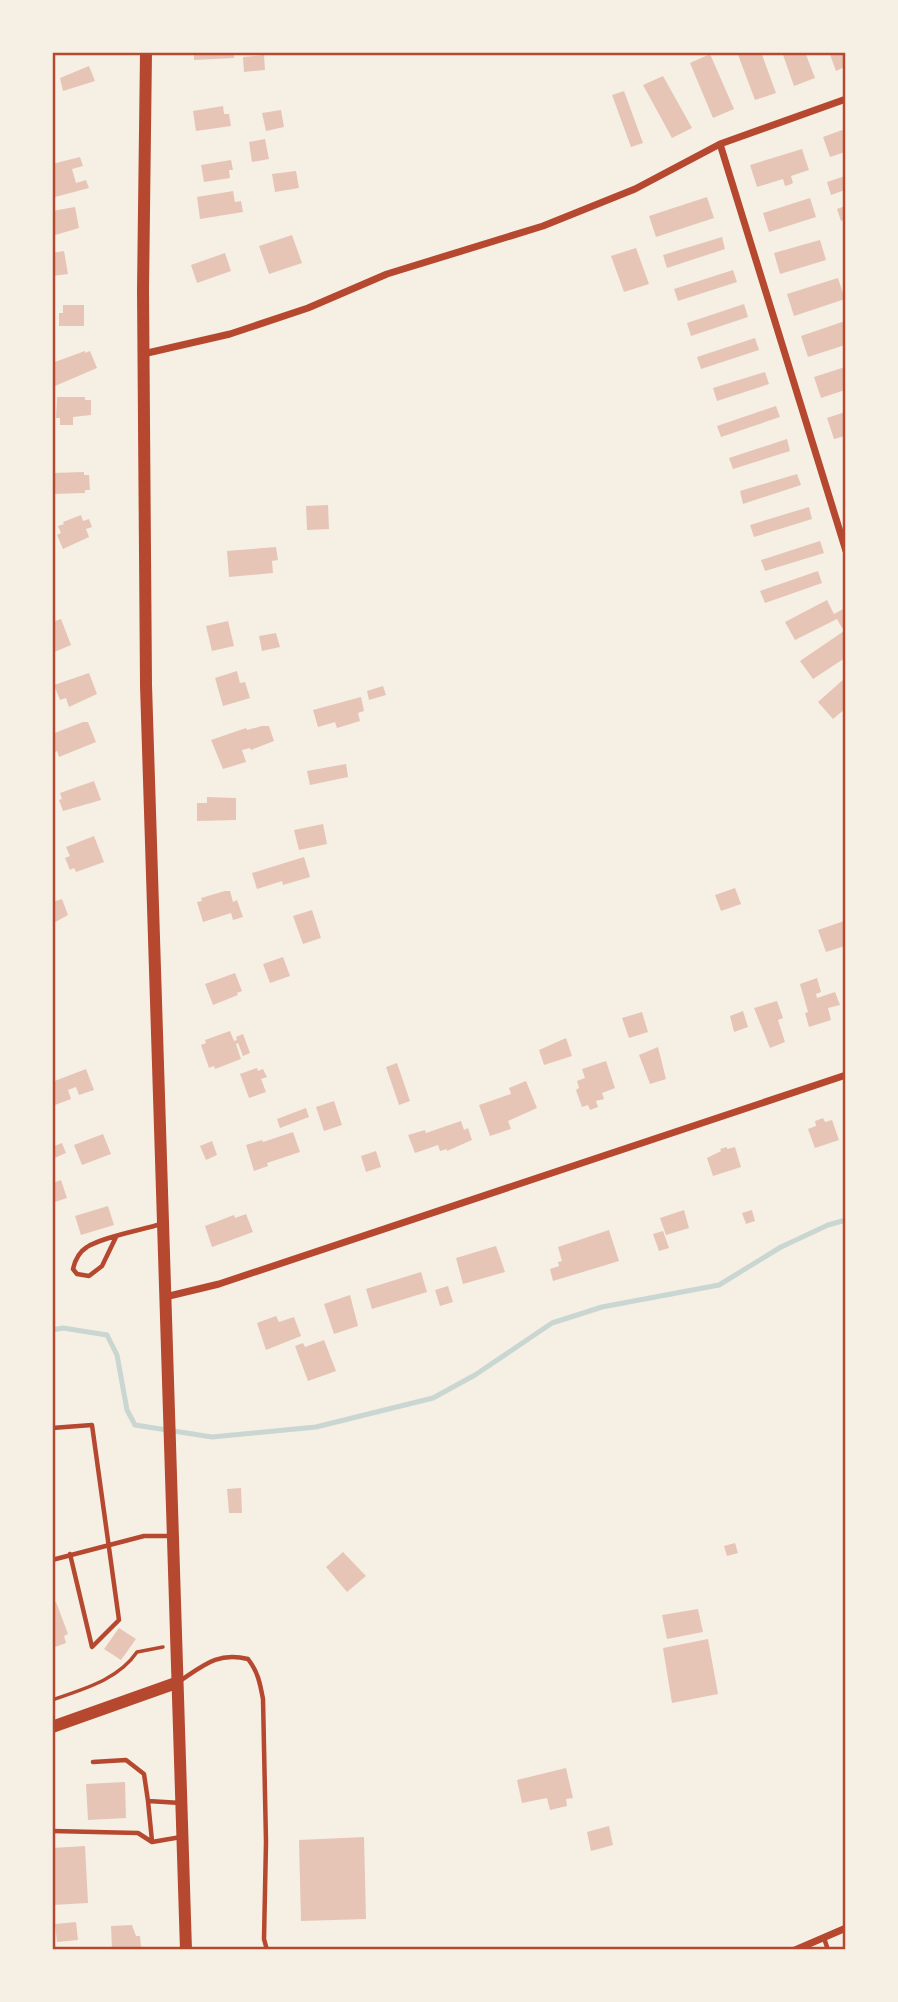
<svg xmlns="http://www.w3.org/2000/svg" width="898" height="2002" viewBox="0 0 898 2002" font-family="Arial,sans-serif">
  <style>
    .lines { fill: none; stroke-linecap: round; stroke-linejoin: round }
    .stream { stroke: #c9d6d2; stroke-width: 5 }
    .building { fill: #e6c5b7 }
    .path { stroke: #b5482f; stroke-width: 3.5 }
    .service { stroke: #b5482f; stroke-width: 4.5 }
    .minor { stroke: #b5482f; stroke-width: 7 }
    .secondary { stroke: #b5482f; stroke-width: 12 }
    .primary { stroke: #b5482f; stroke-width: 12 }
    .neatline { fill: none; stroke: #b5482f; stroke-width: 2.5 }
  </style>
  <rect width="100%" height="100%" fill="#f6efe4"/>
  <g class="lines">
    <path class="stream" d="M52,1330l11,-2 44,7 10,20 10,55 8,15 77,12 104,-10 117,-29 42,-23 77,-52 50,-16 117,-22 62,-38 47,-22 18,-5"/>
  </g>
  <path class="building" d="M194,52h40v6l-40,2z
    M737,52h24l15,41 -21,7z
    M782,52h23l10,26 -21,8z
    M829,52h16v15l-9,4z
    M710,54l24,55 -21,9 -23,-55z
    M264,55l1,15 -21,2 -1,-15z
    M89,66l6,15 -32,10 -3,-13z
    M663,76l29,52 -20,10 -29,-53z
    M624,91l19,52 -12,4 -19,-52z
    M223,106l1,8h5l2,12 -35,5 -3,-20z
    M281,110l3,17 -18,4 -4,-18z
    M845,129v23l-15,5 -7,-20z
    M265,139l4,20 -17,3 -3,-20z
    M802,149l7,21 -18,6 2,7 -4,2 -4,1 -2,-7 -26,8 -7,-22z
    M80,157l3,9 -11,3 4,14 10,-3 3,8 -34,9 -3,-6v-27z
    M231,160l2,10h-4l1,8 -26,4 -3,-17z
    M296,171l3,17 -24,4 -3,-18z
    M845,176v14l-14,5 -4,-13z
    M233,191l2,11 6,-1 2,11 -43,7 -3,-22z
    M707,197l7,21 -58,19 -7,-21z
    M810,198l6,19 -47,15 -6,-19z
    M845,206v13l-4,2 -4,-12z
    M75,207l4,21 -27,8v-25z
    M292,235l10,28 -33,11 -10,-28z
    M722,237l3,12 -58,19 -4,-13z
    M820,240l6,20 -46,14 -6,-21z
    M636,248l13,36 -25,8 -13,-36z
    M64,251l4,23 -16,2v-23z
    M225,253l6,18 -34,12 -6,-18z
    M733,270l4,12 -59,19 -4,-12z
    M838,278l7,21 -51,17 -7,-22z
    M744,304l4,13 -57,19 -4,-13z
    M63,305h21v21h-25v-13h4z
    M845,321v24l-37,12 -7,-21z
    M755,338l4,12 -58,19 -4,-12z
    M85,351v2l5,-2 7,17 -42,18 -3,-7v-16z
    M845,367v23l-24,8 -7,-21z
    M765,372l4,12 -52,17 -4,-13z
    M57,397h28v3h6v15l-18,2v8h-13v-7h-4z
    M776,406l4,11 -59,20 -4,-11z
    M845,412v24l-11,3 -7,-21z
    M787,439l3,12 -57,18 -4,-11z
    M84,472v3h5l1,15h-5v3l-33,1v-21z
    M797,474l4,11 -58,19 -3,-13z
    M328,505l1,24 -22,1 -1,-24z
    M809,507l3,12 -58,18 -4,-12z
    M81,515l2,6 6,-2 3,8 -6,2 3,8 -26,12 -6,-14 4,-2 -3,-7 6,-2 -1,-2z
    M820,541l4,12 -59,18 -4,-11z
    M276,547l2,13 -6,1 1,12 -44,4 -2,-26z
    M818,571l4,12 -57,20 -5,-12z
    M827,600l7,14 11,-6v18l-3,2 -5,-9 -42,21 -10,-18z
    M61,619l10,26 -19,8v-31z
    M228,621l6,25 -22,5 -6,-25z
    M844,631l1,27 -32,21 -13,-18z
    M276,633l4,14 -18,4 -3,-15z
    M237,671l3,12 5,-1 5,16 -27,8 -8,-28z
    M89,673l8,21 -28,13 -3,-9 -6,2 -6,-15z
    M845,678v31l-12,10 -15,-17z
    M383,686l3,9 -17,5 -2,-9z
    M361,697l3,14 -6,2 2,8 -23,7 -2,-6 -17,5 -5,-17z
    M83,722h5l8,20 -37,15 -2,-6 -5,2v-19z
    M262,726h7l5,15 -23,9 -1,-2 -8,2 4,12 -23,7 -12,-29 35,-12 1,2z
    M346,764l2,13 -38,8 -3,-14z
    M94,781l7,19 -38,11 -4,-11 3,-1 -2,-6z
    M207,797l29,1v22l-39,1v-18h10z
    M323,824l4,20 -28,6 -5,-20z
    M94,836l10,26 -28,10 -2,-4 -4,2 -5,-12 5,-2 -4,-9z
    M304,857l6,20 -27,8 -1,-4 -25,8 -5,-16z
    M735,888l6,16 -20,7 -6,-16z
    M225,891h5l3,11 4,-2 6,17 -10,3 -2,-7 -28,9 -6,-20 5,-1 -1,-3z
    M62,899l6,16 -16,9v-22z
    M312,910l9,28 -18,6 -10,-28z
    M844,921l1,25 -19,6 -8,-22z
    M283,957l7,19 -20,7 -7,-19z
    M235,973l7,18 -5,2 1,2 -25,10 -8,-21z
    M817,978l4,14 -5,2 1,4 18,-6 5,13 -12,3 3,12 -22,7 -4,-14 3,-1 -8,-28z
    M777,1001l6,17 -5,2 7,22 -15,6 -16,-40z
    M743,1011l5,16 -14,5 -4,-16z
    M642,1012l6,20 -19,6 -7,-20z
    M230,1031l4,10 3,-1 -1,-3 7,-3 7,19 -7,3 -5,-13 -2,1 5,15 -26,10 -1,-3 -5,2 -8,-23 5,-2 -1,-3z
    M566,1038l6,18 -28,9 -5,-15z
    M658,1047l8,32 -16,5 -11,-29z
    M606,1061l9,27 -13,5 2,6 -8,2 2,6 -8,3 -2,-5 -6,2 -6,-17 3,-2 -2,-7 8,-3 -3,-9z
    M397,1063l13,38 -11,4 -13,-38z
    M257,1068l1,3 5,-2 4,8 -6,2 5,13 -17,6 -9,-24z
    M86,1069l8,21 -15,5 -3,-8 -8,3 3,9 -16,6 -3,-23z
    M526,1081l11,27 -29,13 3,8 -21,7 -11,-31 32,-11 -2,-6z
    M334,1101l8,24 -18,6 -8,-24z
    M306,1108l3,9 -29,11 -3,-9z
    M823,1118l2,4 7,-2 7,20 -24,8 -7,-19 8,-3 -1,-5z
    M461,1121l3,9 4,-2 4,12 -25,11v-2l-7,2 -2,-6 -23,8 -7,-18 17,-5 1,3z
    M293,1132l7,20 -33,11 1,3 -14,5 -8,-26 16,-5 1,2z
    M103,1134l8,20 -29,11 -8,-20z
    M212,1141l5,14 -11,5 -6,-14z
    M62,1143l4,10 -14,6v-12z
    M727,1147v2l8,-2 6,20 -28,9 -6,-18 14,-7 -1,-2z
    M376,1151l5,16 -15,5 -5,-16z
    M61,1180l6,18 -15,5v-20z
    M108,1206l6,19 -33,10 -6,-19z
    M684,1210l5,18 -23,7 -6,-17z
    M752,1210l3,11 -9,3 -4,-11z
    M246,1214l7,18 -41,15 -7,-21 29,-11 1,3z
    M609,1230l10,31 -66,20 -3,-12 9,-3 -1,-4 4,-1 -4,-14z
    M663,1231l6,17 -10,3 -6,-17z
    M496,1246l9,26 -42,12 -7,-26z
    M421,1272l6,20 -55,17 -6,-20z
    M448,1286l5,16 -13,4 -5,-16z
    M350,1295l8,31 -24,8 -10,-30z
    M276,1316l3,6 15,-5 7,19 -35,14 -9,-27z
    M324,1340l12,31 -28,10 -13,-35 8,-3 2,4z
    M241,1488l1,25h-13l-2,-24z
    M735,1543l3,10 -11,3 -3,-10z
    M343,1552l23,24 -19,16 -21,-25z
    M56,1602l12,32 -4,2 2,7 -14,5v-45z
    M698,1609l5,23 -36,7 -5,-24z
    M119,1628l17,11 -15,21 -17,-11z
    M708,1639l10,55 -46,9 -9,-55z
    M566,1768l7,30 -7,1 1,7 -17,4 -3,-12 -25,5 -5,-23z
    M125,1782l1,36 -38,2 -2,-36z
    M609,1826l4,19 -22,6 -4,-19z
    M364,1837l2,82 -65,2 -2,-81z
    M85,1846l3,57 -35,2 -1,-57z
    M76,1922l2,18 -21,2 -2,-18z
    M132,1925l4,11h4l1,11 -29,2 -1,-23z"/>
  <g class="lines">
    <path class="path" d="M52,1700c31,-11 66,-20 85,-48l26,-5"/>
    <path class="service" d="M116,1237l-14,29 -13,10 -12,-2 -4,-5c2,-9 6,-17 14,-22 15,-10 55,-17 74,-23
      M52,1428l40,-3 27,195 -27,27 -22,-93
      M52,1560l92,-24h27
      M180,1681c24,-16 37,-29 68,-22 10,13 12,24 15,40l3,143 -2,97 3,11
      M93,1762l33,-2 18,14 4,27 33,2
      M148,1801l4,40
      M52,1831l86,2 14,9 29,-5
      M824,1938l4,12
      M366,1950h9"/>
    <path class="minor" d="M720,144l126,407
      M143,354l87,-20 78,-26 79,-34 156,-48 92,-37 85,-45 126,-45
      M165,1297l54,-13 627,-209
      M795,1950l51,-22"/>
    <path class="secondary" d="M52,1727l124,-44"/>
    <path class="primary" d="M146,52l-3,238 3,395 40,1265"/>
  </g>
  <rect width="898" height="2002" fill="none" stroke="#f6efe4" stroke-width="108"/>
  <rect x="54" y="54" width="790" height="1894" class="neatline"/>
</svg>
